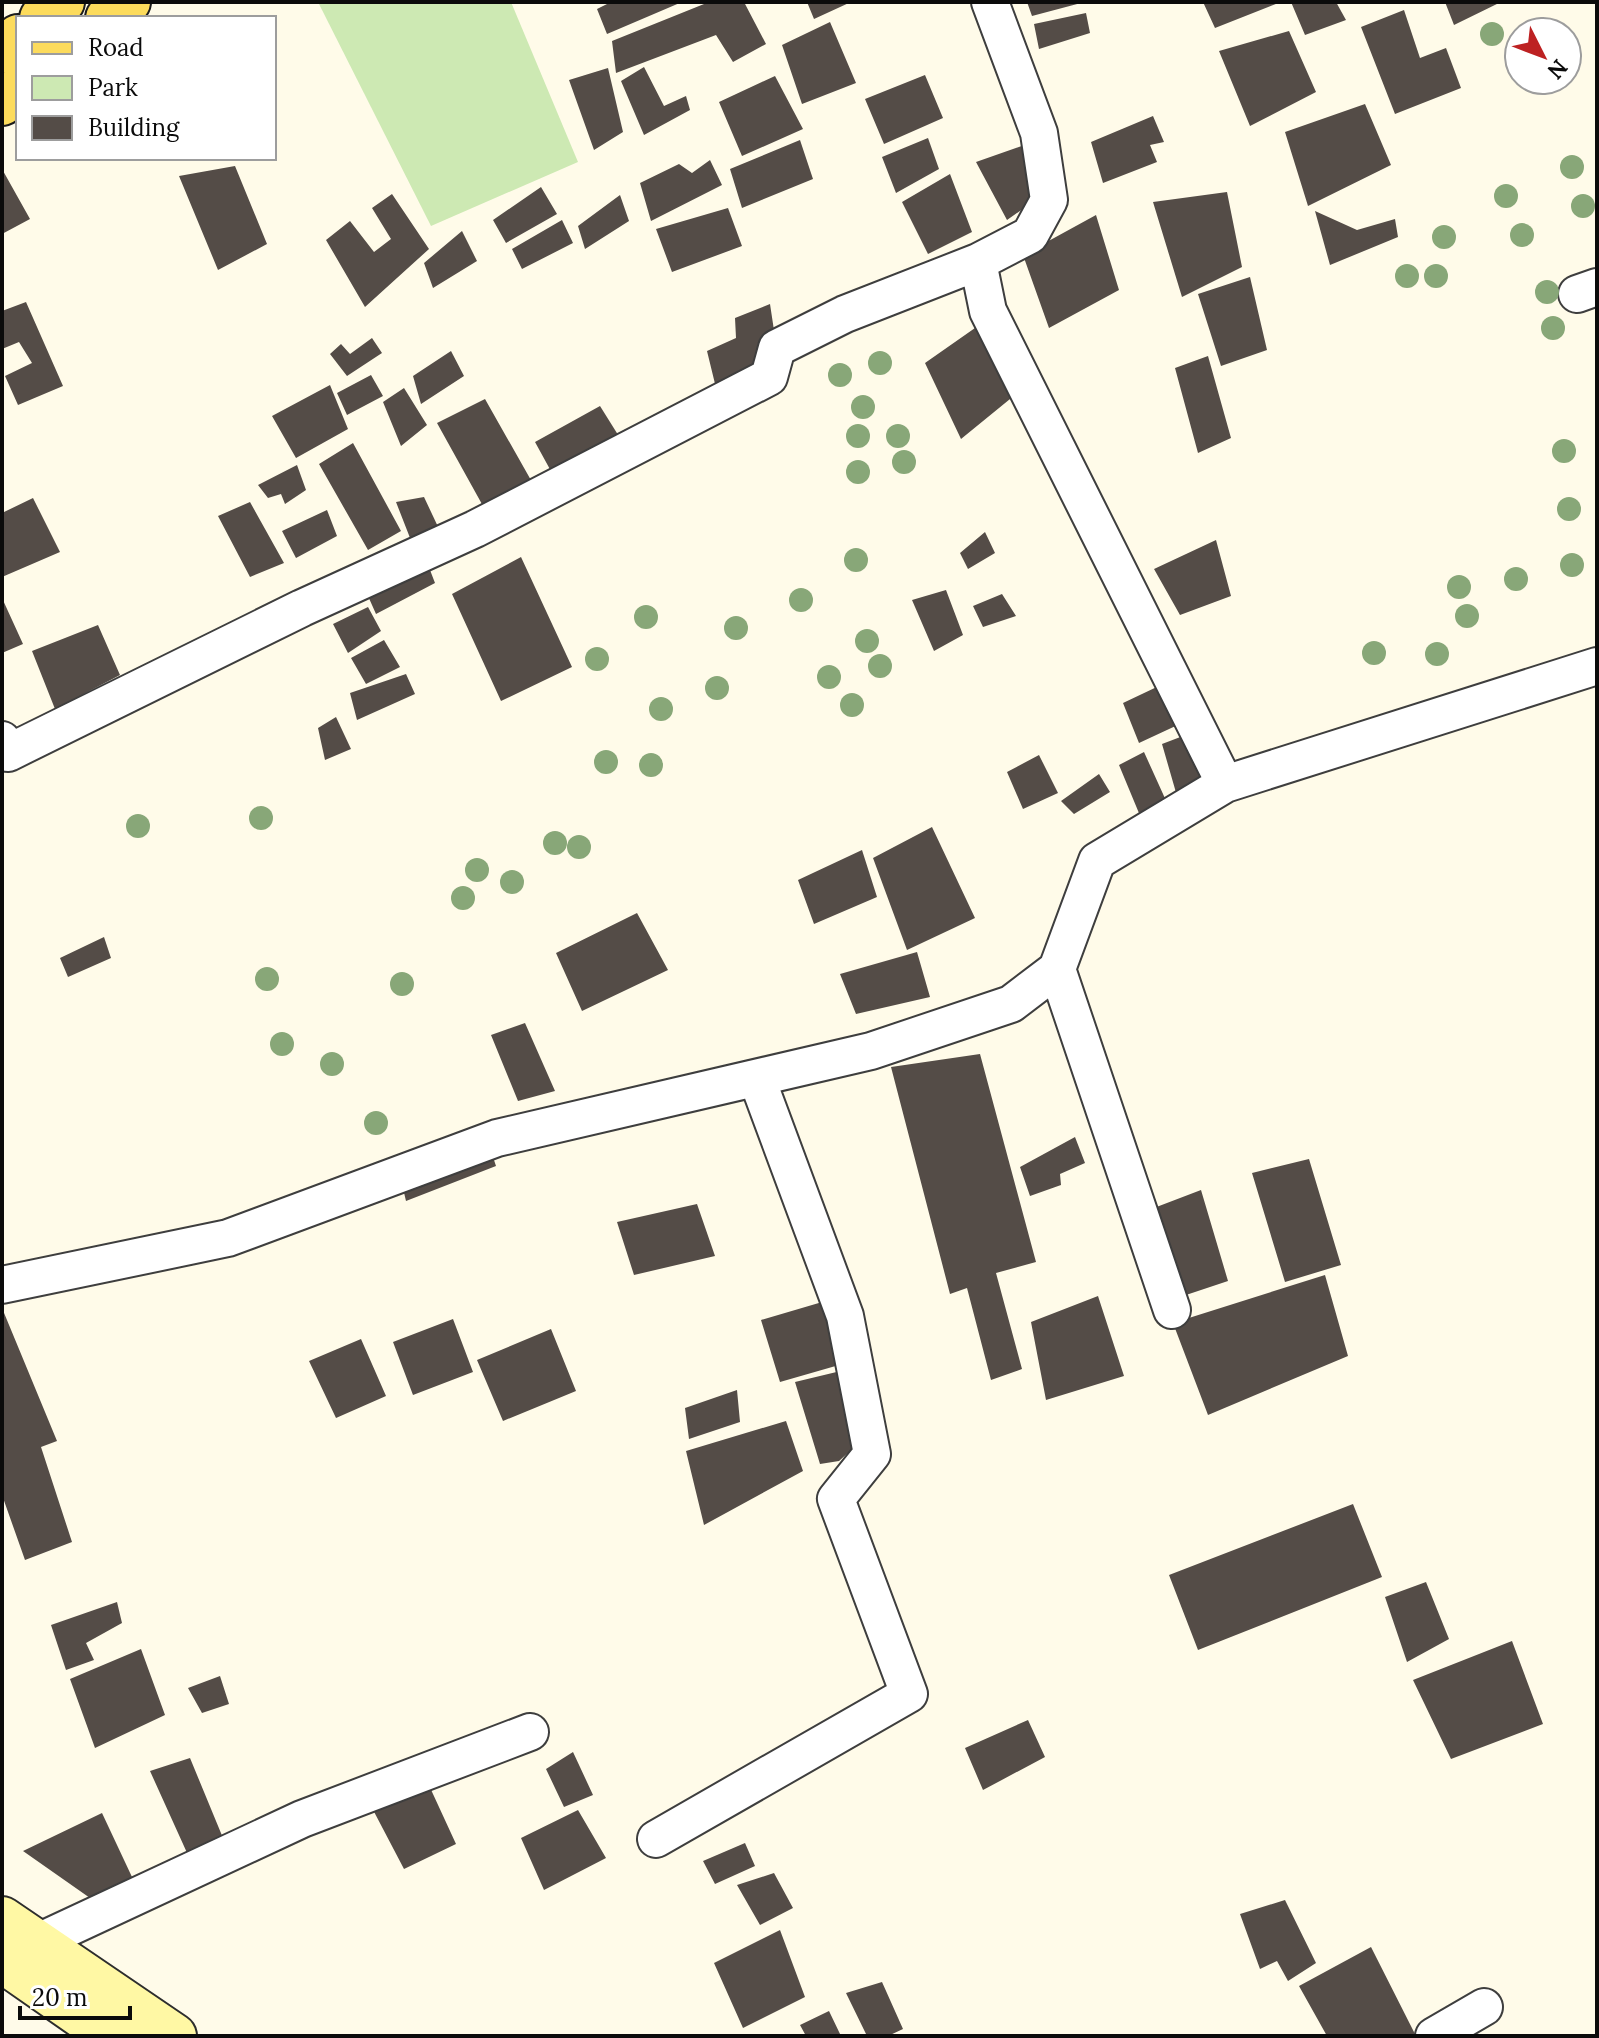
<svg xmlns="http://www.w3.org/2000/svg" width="1599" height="2038" viewBox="0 0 1599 2038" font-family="Lora,serif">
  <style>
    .green { fill: #cde9b3 }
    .building { fill: #544c47 }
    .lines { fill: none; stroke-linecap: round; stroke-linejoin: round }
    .minor-casing { stroke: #3e3e3e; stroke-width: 40 }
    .secondary-casing { stroke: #2d2d2d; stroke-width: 48 }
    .primary-casing { stroke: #1c1c1c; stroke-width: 48 }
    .minor { stroke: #fff; stroke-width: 36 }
    .secondary { stroke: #fff8a4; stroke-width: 44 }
    .primary { stroke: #fcdb5c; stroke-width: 44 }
    .tree { fill: #88a778 }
  </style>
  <rect width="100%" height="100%" fill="#fffbe9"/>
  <path class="green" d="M318,2h193l67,160 -147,64z"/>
  <path class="building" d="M611,2h71l-75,32 -10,-25z
    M709,2h35l22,42 -33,18 -17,-27 -100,38 -4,-32z
    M807,2h44l-37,17z
    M1027,2h53l1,1 -49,13z
    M1203,2h78l-66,26z
    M1291,2h45l10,18 -41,15z
    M1445,2h56l-47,23z
    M1404,10l16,48 26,-10 15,40 -66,26 -34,-87z
    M1086,13l4,20 -51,16 -5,-25z
    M830,22l26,61 -54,21 -20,-59z
    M1289,31l27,61 -66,34 -31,-75z
    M644,67l20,39 22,-10 4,14 -46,25 -23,-54z
    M608,68l15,64 -29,18 -25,-70z
    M925,75l18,43 -59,26 -19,-45z
    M775,76l28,53 -61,27 -23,-54z
    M1365,104l26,61 -83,41 -23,-74z
    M1153,116l11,26 -14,3 7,17 -54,21 -12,-41z
    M928,138l11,31 -43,24 -14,-36z
    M800,140l13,39 -71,29 -12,-39z
    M1033,142l10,53 -36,25 -31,-58z
    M710,160l12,25 -71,36 -11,-38 39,-19 13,9z
    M235,166l32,78 -49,26 -39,-94z
    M2,169l28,50 -28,15z
    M950,174l22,58 -44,22 -26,-52z
    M541,187l16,27 -51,29 -13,-23z
    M1227,192l15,75 -60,30 -29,-95z
    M392,194l37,55 -64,58 -39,-67 24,-19 24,31 17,-13 -19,-31z
    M620,195l9,26 -44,28 -7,-23z
    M728,208l14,38 -70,26 -16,-43z
    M1315,211l42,19 38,-11 3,18 -68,28z
    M1096,215l23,75 -70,38 -26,-73z
    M562,220l11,23 -51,26 -10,-20z
    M462,231l15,30 -44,27 -9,-25z
    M1250,277l17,73 -46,16 -23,-72z
    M26,302l37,84 -45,19 -13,-29 27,-13 -13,-21 -17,7v-38z
    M770,304l5,33 -19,31 -39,24 -10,-41 29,-13 -1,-20z
    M985,321l36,69 -60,49 -36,-76z
    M372,338l10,15 -35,23 -17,-22 11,-10 9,10z
    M451,351l13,25 -43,28 -8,-28z
    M1208,356l23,82 -33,15 -23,-85z
    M371,375l12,21 -36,19 -10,-22z
    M330,385l18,44 -52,29 -24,-42z
    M404,388l23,37 -26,21 -18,-44z
    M485,399l47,83 -49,24 -46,-83z
    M600,406l20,32 -68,35 -17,-31z
    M353,443l48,88 -33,19 -49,-86z
    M297,465l9,25 -21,14 -4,-10 -13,4 -10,-13z
    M424,497l16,34 -28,12 -16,-41z
    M33,498l27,54 -58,25v-64z
    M250,502l34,61 -34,14 -32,-61z
    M327,510l10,26 -41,22 -14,-27z
    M985,532l10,21 -27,16 -8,-16z
    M1216,540l15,56 -51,19 -26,-46z
    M425,557l10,26 -59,31 -12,-27z
    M521,557l51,110 -71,34 -49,-107z
    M946,590l17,45 -29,16 -22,-51z
    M1002,594l14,22 -33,11 -10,-21z
    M2,598l21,46 -21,9z
    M368,607l13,24 -33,22 -15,-29z
    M98,625l22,50 -65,34 -23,-58z
    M384,640l16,27 -34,17 -15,-26z
    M406,674l9,20 -58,26 -7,-27z
    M1161,685l21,38 -43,20 -16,-40z
    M336,717l15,32 -26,11 -7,-32z
    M1183,736l20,49 -26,11 -15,-52z
    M1144,752l24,53 -27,13 -22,-53z
    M1039,755l19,38 -35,16 -16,-37z
    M1099,774l11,18 -36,22 -13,-13z
    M932,827l43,91 -68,32 -34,-92z
    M862,850l15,47 -63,27 -16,-44z
    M637,913l31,57 -86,41 -26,-58z
    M104,937l7,21 -43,19 -8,-19z
    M917,952l13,45 -74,17 -16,-40z
    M525,1023l30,68 -37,10 -27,-66z
    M980,1054l56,208 -40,11 26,96 -31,11 -24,-92 -17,6 -59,-227z
    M1075,1137l10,26 -25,11 1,11 -31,11 -10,-29z
    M491,1151l5,15 -90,35 -5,-21z
    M1309,1159l32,106 -56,17 -33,-109z
    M1201,1190l27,91 -60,20 -22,-90z
    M697,1204l18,52 -81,19 -17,-53z
    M1325,1275l23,81 -140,59 -35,-92z
    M1098,1296l26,80 -78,24 -15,-78z
    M829,1300l17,63 -66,19 -19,-62z
    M2,1308l55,133 -16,6 31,95 -47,18 -23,-65z
    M453,1319l20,53 -60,23 -20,-53z
    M551,1329l25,62 -73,30 -26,-61z
    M361,1339l25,57 -50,22 -27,-57z
    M849,1369l12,72 -22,20 -19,3 -25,-82z
    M737,1390l3,32 -51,17 -4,-31z
    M786,1421l17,50 -99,54 -18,-74z
    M1353,1504l29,73 -184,73 -29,-75z
    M1426,1582l23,57 -42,23 -22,-65z
    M117,1602l5,21 -36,20 8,17 -28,10 -15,-45z
    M1512,1641l31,83 -92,35 -38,-79z
    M141,1649l24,66 -70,33 -25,-69z
    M220,1676l9,28 -27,9 -14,-25z
    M1028,1720l17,37 -62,33 -18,-42z
    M573,1752l20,43 -29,12 -18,-38z
    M190,1758l33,80 -35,17 -38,-84z
    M427,1781l29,63 -52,25 -33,-63z
    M578,1810l28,48 -62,32 -23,-52z
    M102,1813l30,64 -42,21 -67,-47z
    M745,1843l10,23 -40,18 -12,-23z
    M774,1873l19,35 -33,17 -23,-40z
    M1285,1900l31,63 -28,18 -11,-20 -17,8 -20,-55z
    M780,1930l25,67 -62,31 -29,-65z
    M1371,1947l45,89h-89l-28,-50z
    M882,1982l21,47 -15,7h-21l-21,-43z
    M829,2011l12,25h-35l-6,-11z"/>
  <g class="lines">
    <defs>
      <path id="minor" d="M990,2l49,131 10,67 -19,35 -52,27 10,49 237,473
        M1577,294l20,-7
        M2,740l6,13 294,-145 173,-79 294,-152 8,-29 68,-34 133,-52
        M1057,969l115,341
        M2,1285l226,-47 269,-100 374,-87 140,-47 46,-35 40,-108 128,-77 372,-118
        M656,1839l253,-145 -73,-195 36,-45 -27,-138 -88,-237
        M36,1943l266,-124 228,-87
        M1434,2036l50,-29"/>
      <path id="secondary" d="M2,1919l172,117
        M2,1960l109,76"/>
      <path id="primary" d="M42,18l20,-16
        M108,18l20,-16
        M2,51l16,-14
        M2,103l16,-13"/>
    </defs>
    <use href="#minor" class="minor-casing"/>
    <use href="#secondary" class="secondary-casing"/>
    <use href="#primary" class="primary-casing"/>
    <use href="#minor" class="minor"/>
    <use href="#secondary" class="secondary"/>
    <use href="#primary" class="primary"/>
  </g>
  <g class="tree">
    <circle cx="1492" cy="34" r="12"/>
    <circle cx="1572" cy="167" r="12"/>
    <circle cx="1506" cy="196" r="12"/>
    <circle cx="1583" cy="206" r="12"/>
    <circle cx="1522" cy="235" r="12"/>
    <circle cx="1444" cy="237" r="12"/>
    <circle cx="1407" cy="276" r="12"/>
    <circle cx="1436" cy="276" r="12"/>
    <circle cx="1547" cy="292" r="12"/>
    <circle cx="1553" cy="328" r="12"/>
    <circle cx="880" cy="363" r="12"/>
    <circle cx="840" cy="375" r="12"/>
    <circle cx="863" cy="407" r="12"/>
    <circle cx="858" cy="436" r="12"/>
    <circle cx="898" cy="436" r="12"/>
    <circle cx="1564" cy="451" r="12"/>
    <circle cx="904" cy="462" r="12"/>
    <circle cx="858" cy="472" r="12"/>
    <circle cx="1569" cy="509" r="12"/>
    <circle cx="856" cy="560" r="12"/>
    <circle cx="1572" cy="565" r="12"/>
    <circle cx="1516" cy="579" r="12"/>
    <circle cx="1459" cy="587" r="12"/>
    <circle cx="801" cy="600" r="12"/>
    <circle cx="1467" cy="616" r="12"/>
    <circle cx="646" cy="617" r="12"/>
    <circle cx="736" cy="628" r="12"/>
    <circle cx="867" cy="641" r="12"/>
    <circle cx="1374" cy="653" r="12"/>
    <circle cx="1437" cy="654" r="12"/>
    <circle cx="597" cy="659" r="12"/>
    <circle cx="880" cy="666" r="12"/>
    <circle cx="829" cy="677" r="12"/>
    <circle cx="717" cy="688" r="12"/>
    <circle cx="852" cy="705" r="12"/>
    <circle cx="661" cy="709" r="12"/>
    <circle cx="606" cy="762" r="12"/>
    <circle cx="651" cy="765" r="12"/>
    <circle cx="261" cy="818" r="12"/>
    <circle cx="138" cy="826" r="12"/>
    <circle cx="555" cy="843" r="12"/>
    <circle cx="579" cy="847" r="12"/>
    <circle cx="477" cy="870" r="12"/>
    <circle cx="512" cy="882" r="12"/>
    <circle cx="463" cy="898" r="12"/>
    <circle cx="267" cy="979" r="12"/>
    <circle cx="402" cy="984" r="12"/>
    <circle cx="282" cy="1044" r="12"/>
    <circle cx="332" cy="1064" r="12"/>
    <circle cx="376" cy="1123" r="12"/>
  </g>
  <rect width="1599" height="2038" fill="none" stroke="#0b0b0b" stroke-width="8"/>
  <rect x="16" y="16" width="260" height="144" fill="#ffffff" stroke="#9d9d9d" stroke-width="2"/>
  <rect x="32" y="42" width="40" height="12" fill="#fcdb5c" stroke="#9d9d9d" stroke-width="2"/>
  <text x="88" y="56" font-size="24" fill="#0b0b0b">Road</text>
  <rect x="32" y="76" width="40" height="24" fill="#cde9b3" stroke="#9d9d9d" stroke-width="2"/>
  <text x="88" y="96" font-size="24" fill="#0b0b0b">Park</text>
  <rect x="32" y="116" width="40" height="24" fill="#544c47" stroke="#9d9d9d" stroke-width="2"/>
  <text x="88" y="136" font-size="24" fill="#0b0b0b">Building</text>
  <g transform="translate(1543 56) rotate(132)"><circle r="38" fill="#ffffff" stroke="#9d9d9d" stroke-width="2"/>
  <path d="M0-6L14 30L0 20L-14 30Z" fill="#bd2122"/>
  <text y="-12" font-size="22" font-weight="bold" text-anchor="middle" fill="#0b0b0b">N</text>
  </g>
  <path d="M20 2006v12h110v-12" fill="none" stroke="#0b0b0b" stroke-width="4"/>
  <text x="32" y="2006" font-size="24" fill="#0b0b0b" stroke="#ffffff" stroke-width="6" paint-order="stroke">20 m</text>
</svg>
